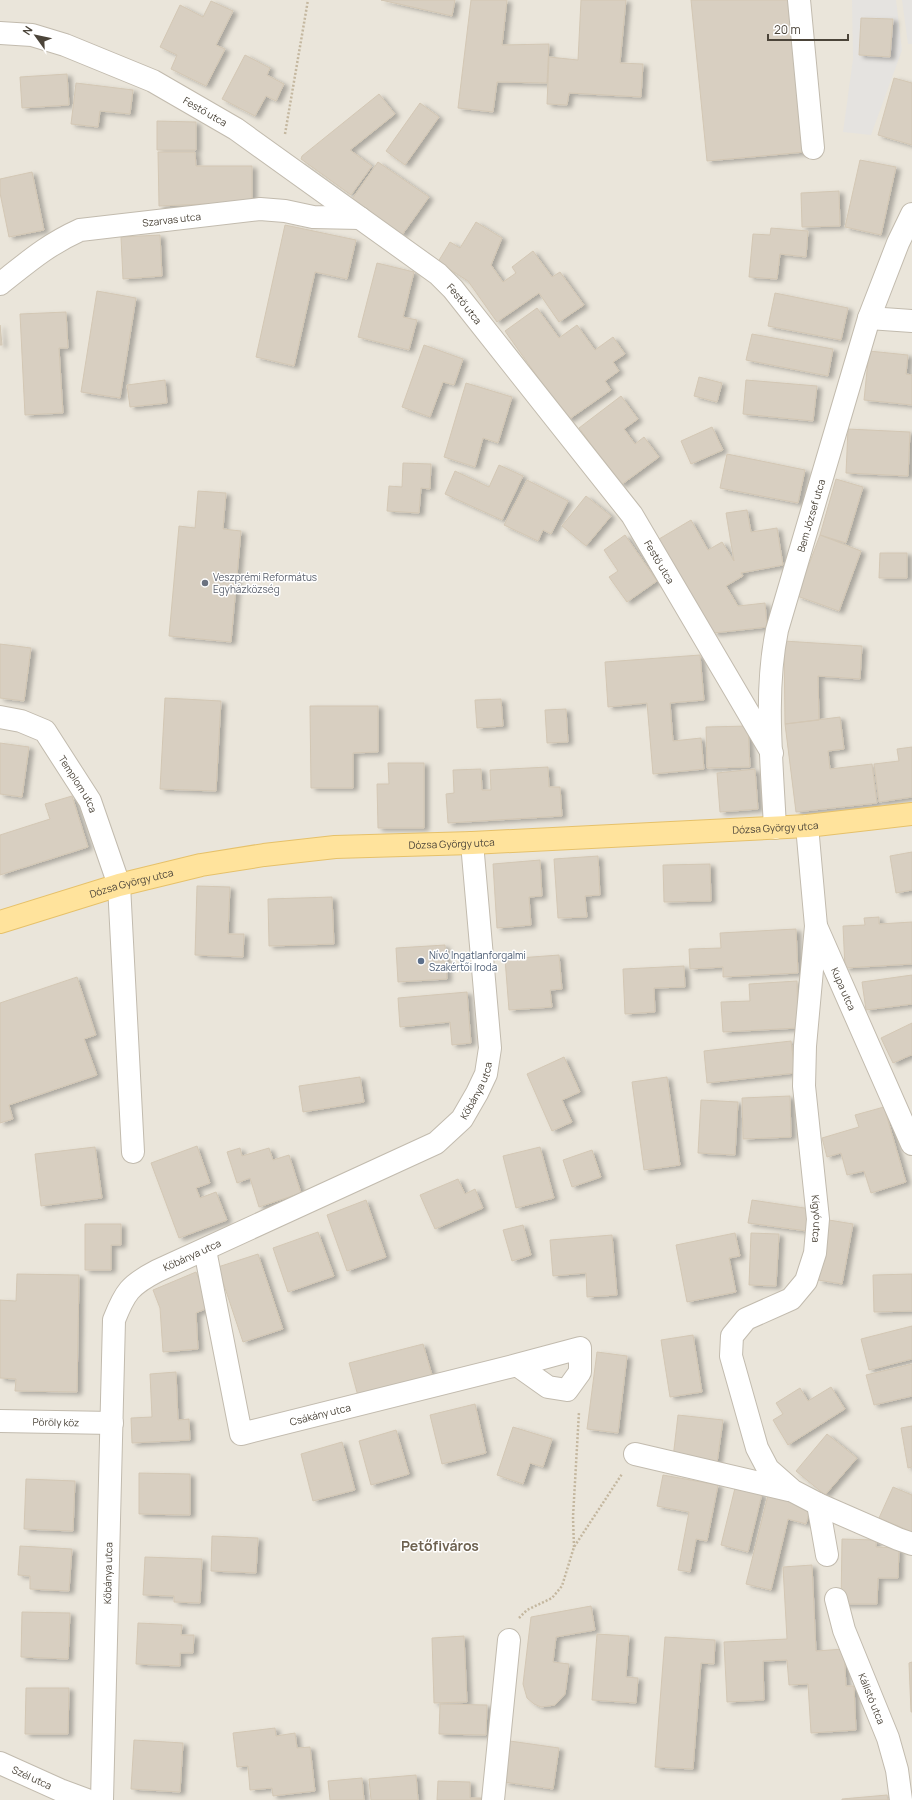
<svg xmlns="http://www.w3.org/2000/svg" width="912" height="1800" viewBox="0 0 912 1800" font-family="Manrope,sans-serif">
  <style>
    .residential { fill: #eae5da }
    .parking { fill: #e5e3e0 }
    .building { fill: #d8cfc1; stroke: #d3c7b4; filter: url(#shadow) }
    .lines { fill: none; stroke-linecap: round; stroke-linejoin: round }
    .minor-casing { stroke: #c2bbae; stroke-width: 24 }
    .major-casing { stroke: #e6c16a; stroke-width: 24 }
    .path { stroke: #c4b79f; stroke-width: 2.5; stroke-dasharray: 2 2; stroke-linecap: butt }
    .minor { stroke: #fff; stroke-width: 22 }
    .major { stroke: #ffe39c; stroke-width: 22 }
    .worship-dot { fill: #6b7280; stroke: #fff; stroke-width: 1.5 }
    .service-dot { fill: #5c6f8a; stroke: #fff; stroke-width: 1.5 }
    .labels { text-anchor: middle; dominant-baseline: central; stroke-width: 3; stroke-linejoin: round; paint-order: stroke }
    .street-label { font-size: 10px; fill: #4b4439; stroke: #fff }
    .worship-label { font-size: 10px; fill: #5b616d; stroke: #fff; text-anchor: start }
    .service-label { font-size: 10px; fill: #4e5e75; stroke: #fff; text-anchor: start }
    .district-label { font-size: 14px; font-weight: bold; fill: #6e6250; stroke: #fff }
  </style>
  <defs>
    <filter id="shadow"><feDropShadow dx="4.5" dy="2.5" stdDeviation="2" flood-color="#0004"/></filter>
  </defs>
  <rect width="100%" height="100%" fill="#f6f3ec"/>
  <path class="residential" d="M0,0h912v1800h-912z"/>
  <path class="parking" d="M852,0h44l6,50 -31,85 -28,-3 10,-73z
    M902,0h10v44h-4z"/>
  <path class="building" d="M381,0h74l-3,16z
    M471,0h36l-5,45 47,-1 -2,39 -50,-1 -4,30 -35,-4z
    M581,0h45l-6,63 23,1 -2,33 -72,-4 -2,12 -20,-1 2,-47 29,3z
    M691,0h100l14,152 -98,9z
    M211,1l22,10 -17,34 9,4 -19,37 -35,-17 6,-14 -17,-8 20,-42 23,12z
    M861,18l32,1 -3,38 -31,-2z
    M245,55l25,13 -3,7 17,9 -8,17 -10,-5 -11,20 -33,-17z
    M67,74l2,31 -47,3 -2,-31z
    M894,78l18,5v62l-34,-10z
    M76,83l57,7 -3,24 -30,-3 -2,16 -27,-3z
    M379,94l16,20 -45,36 22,16 -21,29 -50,-36 1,-3z
    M420,103l19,14 -34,48 -19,-14z
    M157,121l39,1v28h-39z
    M158,152h37l1,14h56v36l-93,4z
    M860,160l36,7 -15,68 -36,-8z
    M378,162l51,35 -27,38 -50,-36z
    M32,172l12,58 -35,7 -9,-44v-14z
    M839,191l1,35 -38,1 -1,-34z
    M476,222l26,16 -11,27 12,17 13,-9 -4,-6 21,-16 19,26 8,-5 24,33 -25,17 -20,-29 -42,29 -29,-41 -30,-19 12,-20 10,6z
    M285,225l71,15 -9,39 -32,-7 -21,94 -38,-9z
    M771,228l37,3 -2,26 -26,-3 -3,25 -28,-2 4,-43 17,1z
    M160,235l2,41 -39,3 -2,-42z
    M377,263l37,9 -11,45 14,3 -8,30 -51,-13z
    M97,291l39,7 -16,100 -39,-6z
    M775,293l73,15 -7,32 -73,-14z
    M537,308l22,30 18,-13 18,25 18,-13 12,17 -12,8 6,9 -14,10 6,9 -43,30 -63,-89z
    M66,312l2,36h-9l4,65 -38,2 -5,-101z
    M0,325l2,20h-2z
    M752,334l81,15 -5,27 -82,-16z
    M424,345l39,14 -9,26 -11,-3 -13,35 -28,-10z
    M869,351l39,4 -2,19 6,1v30l-48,-5z
    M699,377l23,6 -5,19 -23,-6z
    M165,380l2,23 -37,4 -3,-22z
    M746,380l71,6 -4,35 -70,-7z
    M466,383l46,14 -14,46 -15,-5 -8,29 -31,-10z
    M621,396l17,23 -14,10 11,15 9,-7 15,20 -38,28 -42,-57z
    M712,427l11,23 -32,14 -10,-23z
    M848,429l62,3 -2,44 -62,-3z
    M727,454l78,16 -7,33 -78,-15z
    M403,463l28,1 -1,25 -9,-1 -2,25 -32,-2 2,-25 13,1z
    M499,465l24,11 -21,44 -57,-26 10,-23 34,16z
    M836,479l27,8 -17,56 -26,-8z
    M527,480l41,21 -17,33 -8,-4 -5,11 -34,-16z
    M198,491l28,2 -3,36 18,2 -10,111 -62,-6 10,-110 16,2z
    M586,496l25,20 -25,30 -24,-20z
    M747,510l4,22 26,-4 6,37 -42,8 2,3 -17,10 12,20 27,-3 2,24 -53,6 -55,-94 32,-19 17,30 14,-8 12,19 -8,-48z
    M625,535l32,46 -30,21 -18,-25 9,-6 -14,-21z
    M820,535l41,16 -22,60 -42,-15z
    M880,553h27v25h-28z
    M784,641l78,5 -2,33 -42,-3 1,44 -34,4z
    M0,644l31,4 -7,53 -24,-3z
    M700,655l4,45 -34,3 3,38 28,-3 3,31 -51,5 -6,-71 -39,4 -3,-45z
    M165,698l56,3 -5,90 -56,-2z
    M501,699l2,27 -26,2 -2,-28z
    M310,706h68v46l-25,1v35h-42z
    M566,709l2,33 -21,1 -2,-33z
    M840,717l4,32 -16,2 2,18 42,-5 5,39 -81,9 -11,-88z
    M748,726l2,41 -43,1 -1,-41z
    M0,743l29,4 -7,50 -22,-3z
    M912,747v50l-33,5 -5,-38 25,-3 -2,-12z
    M388,763h36v65h-46l-1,-44h12z
    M548,767l1,20h11l2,29 -114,7 -2,-29 8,-1 -1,-23 28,-1 1,21h9l-1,-20z
    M755,769l3,40 -38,3 -3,-39z
    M72,796l16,51 -88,28v-40l50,-16 -5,-15z
    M912,852v38l-16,3 -6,-37z
    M598,856l2,39 -15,1 2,21 -29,1 -4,-59z
    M540,860l2,36 -13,1 2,28 -34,3 -4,-64z
    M710,864l1,37 -47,1 -1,-37z
    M197,886l33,1 -2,47h16l-1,23 -48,-2z
    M332,897l2,47 -65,2 -1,-47z
    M879,917v7l33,-2v42l-67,4 -2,-42 22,-1 -1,-7z
    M796,929l2,44 -75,4v-10l-33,2 -1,-20 32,-1 -1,-15z
    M445,945l2,34 -49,3 -2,-34z
    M559,955l3,34 -12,1 2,17 -43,3 -4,-51z
    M684,966l1,21 -31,1 1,24 -30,2 -2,-45z
    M912,975v29l-46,6 -4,-28z
    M77,977l19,58 -12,4 13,36 -88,30 4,14 -13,4v-120z
    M797,981l1,47 -75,4 -2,-30 29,-1 -1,-17z
    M467,992l4,51 -19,2 -2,-23 -50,5 -2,-29z
    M912,1023v33l-1,-1 -18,8 -12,-25z
    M791,1041l4,32 -88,10 -3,-32z
    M564,1057l16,35 -18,8 10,22 -20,9 -25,-57z
    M360,1077l4,25 -61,10 -4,-26z
    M667,1077l13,88 -36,5 -12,-88z
    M790,1096l1,41 -48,2 -1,-41z
    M701,1100l37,2 -3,53 -37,-2z
    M884,1107l22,75 -35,11 -7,-22 -17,4 -6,-22 -14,4 -5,-19 37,-11 -4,-12z
    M197,1146l13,37 -14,5 4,10 16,-6 11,28 -48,18 -28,-75z
    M95,1147l7,51 -61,8 -6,-52z
    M540,1147l14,51 -38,10 -13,-52z
    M240,1148l2,8 27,-8 4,12 16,-5 12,38 -42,14 -9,-29 -13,5 -10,-31z
    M592,1150l9,27 -29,10 -9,-27z
    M458,1179l7,15 10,-5 8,19 -48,21 -15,-34z
    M366,1200l20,57 -39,14 -20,-56z
    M752,1200l59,9 -4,22 -59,-8z
    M829,1220l24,4 -11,60 -24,-4z
    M85,1224h36v21h-10v25h-26z
    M523,1225l8,30 -19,6 -9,-31z
    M318,1232l16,44 -46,16 -15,-44z
    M735,1233l5,23 -11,2 7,34 -49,10 -11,-57z
    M751,1233l28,1 -3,52 -27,-1z
    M612,1235l5,60 -30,2 -1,-24 -33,3 -3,-36z
    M258,1254l25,75 -40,13 -25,-75z
    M196,1272l14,35 -14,6 2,36 -35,3 -3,-44 -7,-18z
    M17,1274l62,1 -2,117 -62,-1 1,-12 -16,-1v-78l16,1z
    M912,1274v37l-38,1 -1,-37z
    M912,1326v33l-43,11 -8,-31z
    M693,1335l9,57 -32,5 -9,-57z
    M423,1344l9,31 -74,21 -9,-33z
    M597,1352l30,4 -9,77 -31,-4z
    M912,1364v32l-38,9 -8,-30z
    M176,1372l2,48 11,-1 1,21 -58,3 -1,-25 21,-1 -2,-43z
    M831,1387l14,22 -57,36 -15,-25 10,-6 -7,-11 24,-15 8,13z
    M475,1404l11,49 -44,11 -12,-49z
    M678,1415l45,5 -6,43 -44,-5z
    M912,1426v41l-4,1 -7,-40z
    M513,1427l39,12 -9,28 -13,-4 -7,21 -26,-9z
    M396,1430l13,44 -38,11 -12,-44z
    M827,1434l30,24 -32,37 -29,-24z
    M342,1442l13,48 -42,11 -12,-47z
    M139,1473l51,1v41l-51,-1z
    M663,1475l55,10 -11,56 -11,-2 -6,33 -12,-2 11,-58 -32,-6z
    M26,1479l49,2 -2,50 -49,-2z
    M893,1487l19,8v37l-33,-14z
    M735,1488l27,6 -14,58 -27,-7z
    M768,1495l43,11 -5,18 -18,-5 -17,71 -25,-6z
    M212,1536l46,2 -2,35 -45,-2z
    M842,1539l34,1v7l23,1 -1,30h-20l-1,26h-36z
    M20,1546l52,3 -3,42 -39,-2v-13l-12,-1z
    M145,1557l57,2 -2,44 -26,-1v-6l-31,-1z
    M812,1565l4,86 28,-2 2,37h8l2,44 -45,3 -3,-49 -19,1 -2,-25 -24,1 1,39 -37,2 -3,-60 63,-3 -4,-72z
    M591,1606l4,24 -39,7 -3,25 16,2 -4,30 -10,11 -14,2 -7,-3 -7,-6 -4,-14 8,-67z
    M22,1612l48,1 -2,46 -47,-2z
    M138,1623l44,2 -1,10h13l-1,18h-13v13l-44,-2z
    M597,1634l32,2 -3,41 12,1 -2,25 -44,-3z
    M464,1636l3,66 -33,1 -2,-65z
    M665,1637l50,3 -1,24 -13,-1 -8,106 -38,-2z
    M912,1662v50h-1l-2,-49z
    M26,1688h43l-1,46h-43z
    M440,1704l47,1 -1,30 -47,-1z
    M275,1728l1,8 19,-3 2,15 13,-1 5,44 -42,5 -1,-8 -22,2 -2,-24 -11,1 -4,-34z
    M134,1740l49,3 -3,49 -49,-3z
    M510,1741l49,7 -6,41 -49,-7z
    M416,1775l2,25h-47l-2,-21z
    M362,1778l2,22h-34l-2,-19z
    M438,1781l32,1v16h11v2h-44z
    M887,1795l1,5h-46v-1z"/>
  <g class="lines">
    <defs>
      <g id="minor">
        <path d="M799,0l14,148"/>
        <path id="s1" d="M0,33l32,2 33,10 88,36 83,48 202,145 15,15 179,226 140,238"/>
        <path id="s2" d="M0,284c28,-22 47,-39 80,-54l180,-21 25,2 28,6 47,1"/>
        <path d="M869,318l43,3"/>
        <path id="s3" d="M0,717l21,4 24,10 45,70 29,84 14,267"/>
        <path id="s4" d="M807,826l9,100 96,218"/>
        <path id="s5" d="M775,828c-3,-65 -11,-135 2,-198l92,-312 29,-75 14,-29"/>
        <path id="s6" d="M816,926l-11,120 -1,40 14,133 -3,34 -9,28 -15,18 -45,20 -14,17 -1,20 26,92 11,21 25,22 25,13 80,35 14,5"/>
        <path id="s7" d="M205,1250l36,184 276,-69 63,-17v24l-13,18 -19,-3 -31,-22"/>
        <path id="s8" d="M0,1421l112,2"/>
        <path d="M635,1454l154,36"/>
        <path d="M818,1504l9,51"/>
        <path id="s9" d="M836,1599l8,31 44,108 9,32 4,30"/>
        <path id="s10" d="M0,1763l60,27 27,10"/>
        <path id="s11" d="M102,1800l12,-480c11,-28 16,-35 43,-49l279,-128 26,-24 15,-26 9,-19 4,-26 -18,-205"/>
        <path d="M493,1800l16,-160"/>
      </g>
      <g id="major">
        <path id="s12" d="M0,922l119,-37 82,-20 63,-10 71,-8 137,-4 335,-17 105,-12"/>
      </g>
    </defs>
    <use href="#minor" class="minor-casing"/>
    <use href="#major" class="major-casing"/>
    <path class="path" d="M285,134l23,-134
      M574,1547l-1,-30 6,-105
      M519,1618l8,-8 25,-12 10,-12 12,-39 48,-73"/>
    <use href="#minor" class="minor"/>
    <use href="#major" class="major"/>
  </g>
  <circle class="worship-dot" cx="205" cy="583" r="4"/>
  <circle class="service-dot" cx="421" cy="961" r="4"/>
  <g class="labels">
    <g class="street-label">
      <text stroke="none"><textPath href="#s1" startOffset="222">Festő utca</textPath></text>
      <text stroke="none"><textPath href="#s2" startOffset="189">Szarvas utca</textPath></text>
      <text stroke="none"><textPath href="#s1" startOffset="546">Festő utca</textPath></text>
      <text stroke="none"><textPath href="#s5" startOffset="318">Bem József utca</textPath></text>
      <text stroke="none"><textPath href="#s1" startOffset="870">Festő utca</textPath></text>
      <text stroke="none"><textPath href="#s3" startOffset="110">Templom utca</textPath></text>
      <text stroke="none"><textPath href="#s12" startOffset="785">Dózsa György utca</textPath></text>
      <text stroke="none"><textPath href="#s12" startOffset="461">Dózsa György utca</textPath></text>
      <text stroke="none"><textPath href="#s12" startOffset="137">Dózsa György utca</textPath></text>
      <text stroke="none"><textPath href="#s4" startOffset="169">Kupa utca</textPath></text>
      <text stroke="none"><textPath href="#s11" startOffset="922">Kőbánya utca</textPath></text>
      <text stroke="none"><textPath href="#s6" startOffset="294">Kígyó utca</textPath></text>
      <text stroke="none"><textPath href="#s11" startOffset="586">Kőbánya utca</textPath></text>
      <text stroke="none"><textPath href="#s7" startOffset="269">Csákány utca</textPath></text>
      <text stroke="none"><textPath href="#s8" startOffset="56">Pöröly köz</textPath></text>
      <text stroke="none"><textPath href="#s11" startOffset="227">Kőbánya utca</textPath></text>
      <text stroke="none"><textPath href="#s9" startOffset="106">Kálistó utca</textPath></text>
      <text stroke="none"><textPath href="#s10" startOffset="35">Szél utca</textPath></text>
    </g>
    <g class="worship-label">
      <text x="213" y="577">Veszprémi Református<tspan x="213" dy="12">Egyházközség</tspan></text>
    </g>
    <g class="service-label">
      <text x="429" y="955">Nívó Ingatlanforgalmi<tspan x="429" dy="12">Szakértői Iroda</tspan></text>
    </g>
    <g class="district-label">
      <text x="440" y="1545">Petőfiváros</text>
    </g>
  </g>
  <g transform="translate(36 36) rotate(303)" stroke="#ffffff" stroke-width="3" paint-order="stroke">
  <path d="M0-3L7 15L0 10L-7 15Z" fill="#4b4439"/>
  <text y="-6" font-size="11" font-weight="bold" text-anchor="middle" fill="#4b4439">N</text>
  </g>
  <path d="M768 34v6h80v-6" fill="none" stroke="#4b4439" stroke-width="2"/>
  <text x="774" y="34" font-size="12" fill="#4b4439" stroke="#ffffff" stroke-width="3" paint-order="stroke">20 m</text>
</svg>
